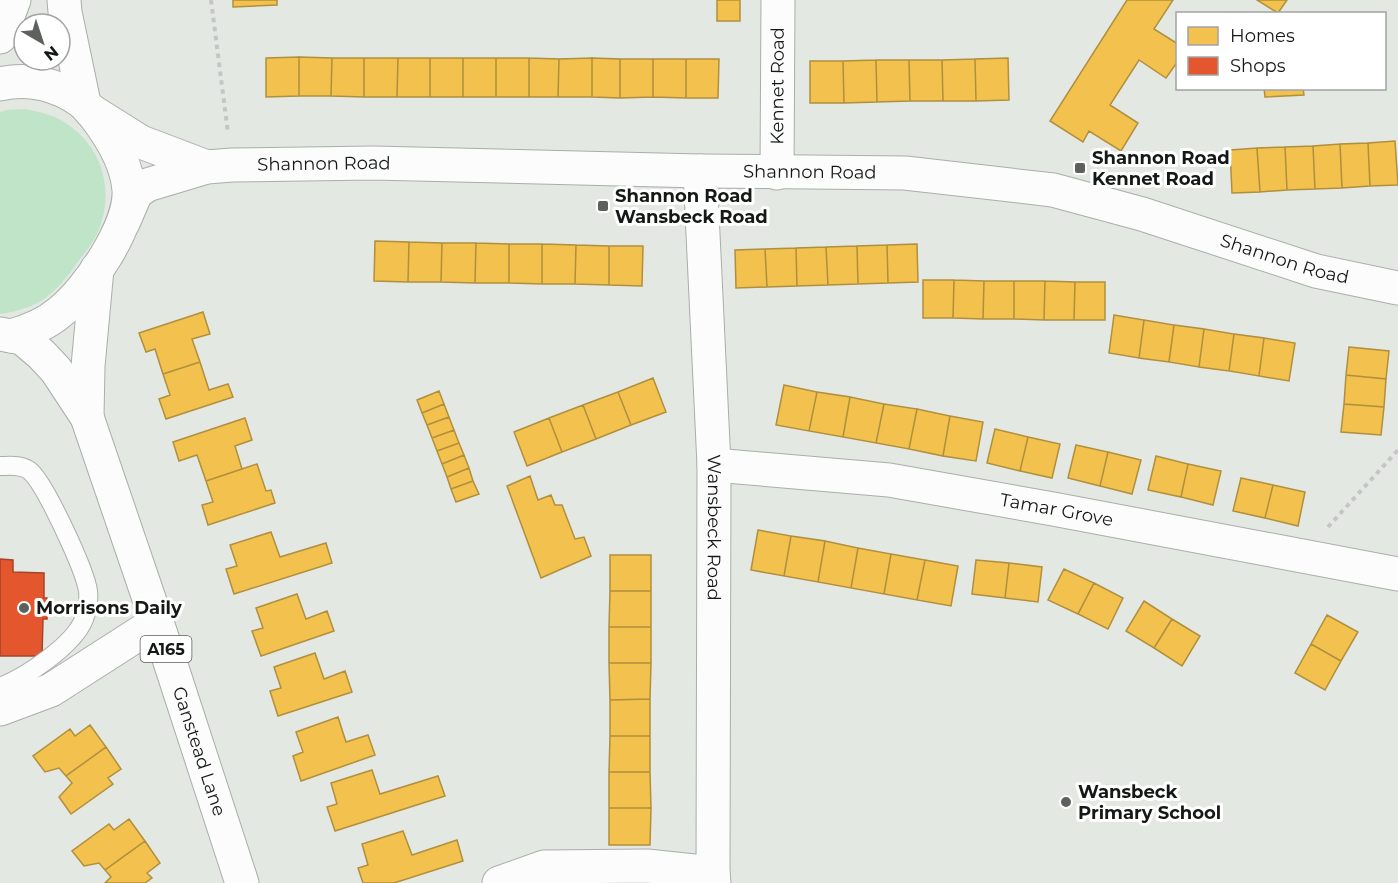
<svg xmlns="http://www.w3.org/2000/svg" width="1398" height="883" viewBox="0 0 1398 883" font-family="Montserrat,sans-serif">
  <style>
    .green { fill: #bfe4c7 }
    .homes { fill: #f2c14e; stroke: #b08f3d; stroke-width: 1.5 }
    .shops { fill: #e4572e; stroke: #a64427; stroke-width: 1.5 }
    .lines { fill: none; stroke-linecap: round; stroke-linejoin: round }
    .lane-casing { stroke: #aaaeaa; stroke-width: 20 }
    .street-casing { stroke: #aaaeaa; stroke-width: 35 }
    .highway-casing { stroke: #aaaeaa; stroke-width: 35 }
    .path { stroke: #c4c6c4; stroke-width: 4; stroke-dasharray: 4.5 4.5; stroke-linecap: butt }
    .lane { stroke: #fbfcfb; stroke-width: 18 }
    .street { stroke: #fbfcfb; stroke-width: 33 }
    .highway { stroke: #fbfcfb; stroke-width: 33 }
    .poi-dot { fill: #5d615e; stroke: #fff; stroke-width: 2 }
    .labels { text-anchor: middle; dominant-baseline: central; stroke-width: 6; stroke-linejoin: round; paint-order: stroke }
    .shield { fill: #fff; stroke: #5b5e5c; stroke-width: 1.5 }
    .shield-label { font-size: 16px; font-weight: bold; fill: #151916 }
    .street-label { font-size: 18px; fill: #151916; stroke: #fff }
    .poi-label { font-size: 18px; font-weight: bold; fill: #151916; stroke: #fff; text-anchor: start }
  </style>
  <rect width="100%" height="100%" fill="#e3e8e3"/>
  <path class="green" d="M25,109c14,3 27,5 39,13 34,21 49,60 38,98 -4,17 -15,30 -25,43 -23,32 -37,45 -77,51v-202l6,-2z"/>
  <path class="homes" d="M233,0h44v5l-44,2z
    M717,0h23v21h-23z
    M1127,0h46l-19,29 24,15v17l-12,17 -27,-18 -29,45 28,18 -17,28 -32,-20 -6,11 -33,-21z
    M1257,0h30l-9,13z
    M299,57v39l-33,1v-39z
    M299,57l33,1 -1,38h-32z
    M332,58h32v39l-33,-1z
    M364,58h34l-1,39h-33z
    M398,58h32v39h-33z
    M430,58h33v39h-33z
    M463,58h33v39h-33z
    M496,58h33v39h-33z
    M529,58l30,1 -1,38h-29z
    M592,58v39h-34l1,-38z
    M592,58l28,1v39l-28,-1z
    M1008,58l1,42 -33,1 -1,-42z
    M620,59h33v38l-33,1z
    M653,59h33v39l-33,-1z
    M686,59h33l-1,39h-32z
    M975,59l1,42h-33l-1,-41z
    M876,60h33l1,41 -33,1z
    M876,60l1,42 -33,1 -1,-42z
    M909,60h33l1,41h-33z
    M810,61h33l1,42h-34z
    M1264,88h39l1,7 -39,2z
    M1395,141l3,44 -28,1 -2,-43z
    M1368,143l2,43 -28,2 -2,-44z
    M1340,144l2,44 -27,1 -2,-43z
    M1313,146l2,43 -28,1 -2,-43z
    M1285,147l2,43 -27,2 -3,-44z
    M1257,148l3,44 -28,1 -2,-43z
    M375,241l34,1 -1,40 -34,-1z
    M409,242l33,1 -1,39h-33z
    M442,243h34l-1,40 -34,-1z
    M476,243l33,1v39h-34z
    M509,244h33v40l-33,-1z
    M542,244l34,1 -1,39h-33z
    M917,244l1,38 -30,1 -1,-38z
    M576,245l33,1v39l-34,-1z
    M887,245l1,38 -30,1 -1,-38z
    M609,246h34l-1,40 -33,-1z
    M857,246l1,38 -30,1 -2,-38z
    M826,247l2,38 -31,1 -1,-38z
    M796,248l1,38 -30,1 -2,-38z
    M765,249l2,38 -31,1 -1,-38z
    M923,280h31l-1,38h-30z
    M954,280l30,1 -1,38 -30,-1z
    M984,281h30v38h-31z
    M1014,281h31l-1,39 -30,-1z
    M1045,281l30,1 -1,38h-30z
    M1075,282h30v38h-31z
    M203,312l7,22 -18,5 8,23 -37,12 -8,-25 -9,3 -7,-19z
    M1114,315l30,5 -5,38 -30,-5z
    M1144,320l30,5 -5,37 -30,-4z
    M1174,325l30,4 -5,38 -30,-5z
    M1204,329l30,5 -5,37 -30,-4z
    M1234,334l30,4 -5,38 -30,-5z
    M1264,338l31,5 -6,38 -30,-5z
    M1349,347l40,4 -3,28 -40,-4z
    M200,362l9,28 19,-6 5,13 -67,22 -7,-20 11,-4 -7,-21z
    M1346,375l40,4 -2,28 -40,-3z
    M653,378l13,34 -35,13 -13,-33z
    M784,385l33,7 -8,39 -33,-6z
    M439,391l5,13 -22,9 -5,-13z
    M618,392l13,33 -35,14 -13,-34z
    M817,392l33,5 -7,40 -34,-6z
    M850,397l34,7 -8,39 -33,-6z
    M444,404l5,13 -22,8 -5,-12z
    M884,404l33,5 -8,40 -33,-6z
    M1344,404l40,3 -3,28 -40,-3z
    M583,405l13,34 -34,13 -13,-34z
    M917,409l33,7 -7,40 -34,-7z
    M950,416l33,6 -7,39 -33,-5z
    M449,417l5,13 -22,8 -5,-13z
    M245,418l7,22 -17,6 7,23 -36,12 -9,-26 -18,6 -6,-19z
    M549,418l13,34 -35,14 -13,-34z
    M995,429l33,8 -8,34 -33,-8z
    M454,430l5,13 -22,8 -5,-13z
    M1028,437l32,7 -8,34 -32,-7z
    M459,443l5,12 -22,9 -5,-13z
    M1076,445l32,7 -8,34 -32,-8z
    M1108,452l33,8 -9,34 -32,-8z
    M464,455l5,13 -22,9 -5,-13z
    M1156,456l32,8 -7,33 -33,-7z
    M257,464l9,27 5,-1 4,13 -67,22 -6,-20 11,-3 -7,-21z
    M1188,464l33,7 -8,34 -32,-8z
    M469,468l4,13 -22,8 -4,-12z
    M530,476l8,24 13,-5 4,10h7l13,34 9,-2 7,19 -50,22 -34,-92z
    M1241,478l32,7 -8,33 -32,-7z
    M473,481l6,13 -23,8 -5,-13z
    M1273,485l32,7 -7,34 -33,-8z
    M758,530l33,6 -7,40 -33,-6z
    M271,532l9,25 46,-14 6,20 -98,31 -8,-25 11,-3 -7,-21z
    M791,536l34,5 -7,41 -34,-6z
    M825,541l33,7 -7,40 -33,-6z
    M858,548l33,6 -7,40 -33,-6z
    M891,554l34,6 -8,40 -33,-6z
    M610,555h41v36h-41z
    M925,560l33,6 -7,40 -34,-6z
    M976,560l33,3 -4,35 -33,-4z
    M1009,563l33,4 -4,35 -33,-4z
    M1064,569l30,14 -16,31 -30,-14z
    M1094,583l29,15 -15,31 -30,-15z
    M610,591h41v36h-42z
    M297,594l9,25 21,-8 7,20 -73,25 -9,-25 11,-3 -7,-20z
    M1144,601l28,18 -18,29 -28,-17z
    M1327,615l31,17 -17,29 -30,-17z
    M1172,619l28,17 -18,30 -28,-18z
    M609,627h42v36h-42z
    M1311,644l30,17 -16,29 -30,-17z
    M315,653l9,26 21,-8 7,21 -74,24 -8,-25 11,-3 -7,-21z
    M609,663h42l-1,36 -40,1z
    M650,699v37h-40v-36z
    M338,717l8,25 22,-7 7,20 -74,26 -8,-25 10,-4 -7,-20z
    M90,725l16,22 -40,29 -7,-8 -14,4 -12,-16 37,-27 5,7z
    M610,736h40v36h-41z
    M106,747l15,22 -13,9 5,6 -42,30 -12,-17 13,-14 -6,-7z
    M372,770l8,24 58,-18 7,20 -110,35 -8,-24 10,-3 -6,-21z
    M609,772h41l1,36h-42z
    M609,808h42l-1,37h-41z
    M129,819l16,22 -40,29 -6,-7 -15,3 -12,-15 37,-27 5,6z
    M403,831l9,24 45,-15 6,21 -69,22h-31l-5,-15 10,-3 -6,-21z
    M145,841l15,22 -13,10 5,5 -7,5h-40l6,-6 -6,-7z"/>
  <path class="shops" d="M0,559l13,1v12l31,1v25h3v21h-4l-1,37h-42z"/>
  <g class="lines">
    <defs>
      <path id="lane" d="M0,466c10,0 23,-2 31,6 15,14 54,98 57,119 1,9 -1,20 -4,28 -10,26 -58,58 -84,68"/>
      <g id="street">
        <path d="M90,110l51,32 66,25"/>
        <path id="s1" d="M700,171l14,294 -1,408 1,10"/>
        <path id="s2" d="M777,173l1,-173"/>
        <path id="s3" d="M123,223l13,-30 11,-8 60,-18 25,-2 141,-2 327,8 205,2 148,17 89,24 174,57 82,17"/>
        <path id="s4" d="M714,465l175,15 164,29 345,65"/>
        <path d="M0,709l51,-19 106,-68"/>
        <path d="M499,883l45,-16 103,-1 66,7"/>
      </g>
      <g id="highway">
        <path d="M64,0l1,12 19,91"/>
        <path d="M0,37l14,-37"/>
        <path d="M0,84c29,-7 59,1 82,18 5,4 9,9 13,14 16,21 32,47 34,74 2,36 -41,100 -69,122 -14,12 -31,19 -49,24"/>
        <path id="s5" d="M0,334l22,4 19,16 15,16 31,47 70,205 85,261"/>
        <path d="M87,417l1,-51 9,-97"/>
      </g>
    </defs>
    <use href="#lane" class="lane-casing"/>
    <use href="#street" class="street-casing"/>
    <use href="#highway" class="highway-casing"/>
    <path class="path" d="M211,0l17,133
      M1328,527l70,-77"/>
    <use href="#lane" class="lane"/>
    <use href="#street" class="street"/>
    <use href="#highway" class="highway"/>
  </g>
  <g class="poi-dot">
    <rect x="1074" y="162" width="12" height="12" rx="3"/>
    <rect x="597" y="200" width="12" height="12" rx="3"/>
    <circle cx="24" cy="608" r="6"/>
    <circle cx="1066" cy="802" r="6"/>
  </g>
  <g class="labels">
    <rect class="shield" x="140.5" y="636" width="51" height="26" rx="4.5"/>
    <g class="shield-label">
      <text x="166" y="649">A165</text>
    </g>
    <g class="street-label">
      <text stroke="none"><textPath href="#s2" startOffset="87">Kennet Road</textPath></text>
      <text stroke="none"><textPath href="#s3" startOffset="226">Shannon Road</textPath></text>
      <text stroke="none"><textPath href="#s3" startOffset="712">Shannon Road</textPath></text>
      <text stroke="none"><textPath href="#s3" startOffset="1198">Shannon Road</textPath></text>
      <text stroke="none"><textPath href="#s4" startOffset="346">Tamar Grove</textPath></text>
      <text stroke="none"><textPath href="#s1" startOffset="357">Wansbeck Road</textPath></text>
      <text stroke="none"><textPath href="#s5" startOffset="478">Ganstead Lane</textPath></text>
    </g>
    <g class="poi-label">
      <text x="1092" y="158">Shannon Road<tspan x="1092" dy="21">Kennet Road</tspan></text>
      <text x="615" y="196">Shannon Road<tspan x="615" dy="21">Wansbeck Road</tspan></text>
      <text x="36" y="608">Morrisons Daily</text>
      <text x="1078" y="792">Wansbeck<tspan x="1078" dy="21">Primary School</tspan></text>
    </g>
  </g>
  <rect x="1176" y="12" width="210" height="78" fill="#ffffff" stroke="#a1a3a2" stroke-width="1.5"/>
  <rect x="1188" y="27" width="30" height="18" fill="#f2c14e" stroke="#a1a3a2" stroke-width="1.5"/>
  <text x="1230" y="42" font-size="18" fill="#151916">Homes</text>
  <rect x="1188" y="57" width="30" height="18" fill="#e4572e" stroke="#a1a3a2" stroke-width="1.5"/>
  <text x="1230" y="72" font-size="18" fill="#151916">Shops</text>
  <g transform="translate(42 42) rotate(141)"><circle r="28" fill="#ffffff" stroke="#a1a3a2" stroke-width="1.5"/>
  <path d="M0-4.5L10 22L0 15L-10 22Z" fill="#5d615e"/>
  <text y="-9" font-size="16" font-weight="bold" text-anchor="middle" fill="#151916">N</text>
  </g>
</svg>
